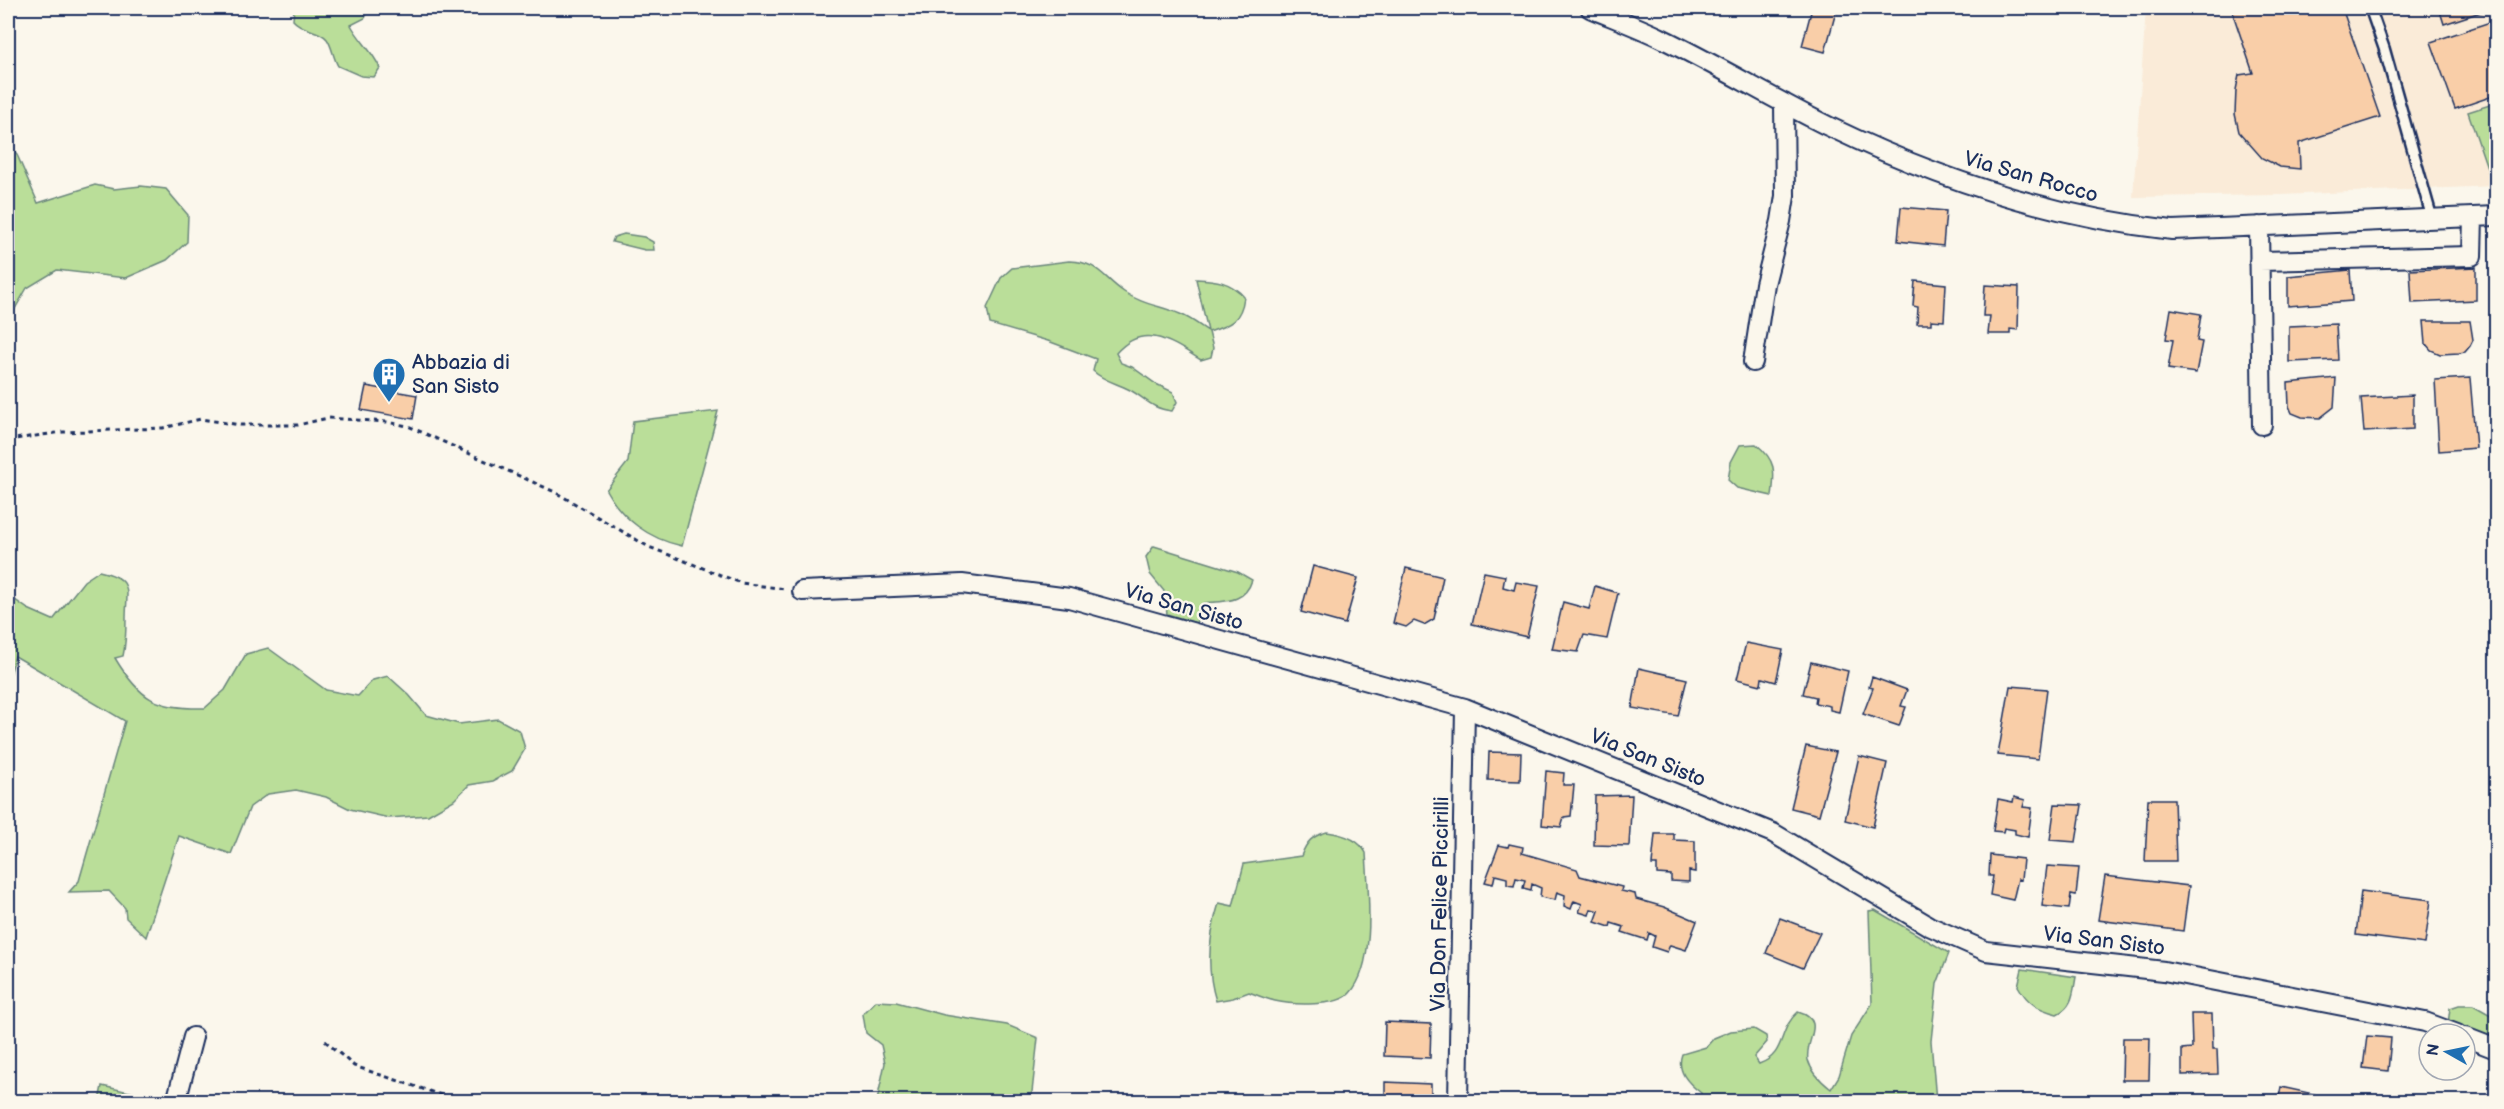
<svg xmlns="http://www.w3.org/2000/svg" width="2504" height="1109" viewBox="0 0 2504 1109" font-family="'Balsamiq Sans',sans-serif">
  <style>
    .built { fill: #faebd8 }
    .green { fill: #bade99; stroke: #6a867c; stroke-width: 1.5 }
    .building { fill: #f9cea8; stroke: #1b2f5e; stroke-width: 1.5 }
    .lines { fill: none; stroke-linecap: round; stroke-linejoin: round }
    .service-casing { stroke: #1b2f5e; stroke-width: 14 }
    .minor-casing { stroke: #1b2f5e; stroke-width: 22 }
    .path { stroke: #1b2f5e; stroke-width: 3; stroke-dasharray: 4.5 4.5; stroke-linecap: butt }
    .service { stroke: #fbf7ec; stroke-width: 9 }
    .minor { stroke: #fbf7ec; stroke-width: 18 }
    .labels { text-anchor: middle; dominant-baseline: central; stroke-width: 4.5; stroke-linejoin: round; paint-order: stroke }
    .street-label { font-size: 21px; fill: #1b2f5e; stroke: #fbf7ec }
    .poi-label { font-size: 21px; fill: #1b2f5e; stroke: #fbf7ec; text-anchor: start }
  </style>
  <rect width="100%" height="100%" fill="#fbf7ec"/>
  <filter id="ink" filterUnits="userSpaceOnUse"><feTurbulence type="fractalNoise" baseFrequency=".0167" numOctaves="2"/><feDisplacementMap in="SourceGraphic" scale="12" xChannelSelector="R" yChannelSelector="G"/><feConvolveMatrix kernelMatrix="1 2 1 2 8 2 1 2 1" color-interpolation-filters="sRGB"/></filter>
  <g filter="url(#ink)">
    <path class="built" d="M2146,8h350v178l-216,9 -147,2z"/>
    <path class="green" d="M294,8h76l-5,10 -14,7c9,16 22,27 29,43l-6,9 -13,-1 -23,-10c-5,-9 -6,-20 -11,-27 -6,-9 -25,-8 -34,-19z
      M2496,103v74l-5,2 -23,-67z
      M8,138l10,19 20,46 57,-18 19,4 27,-3 25,3 22,26 -1,27 -20,18 -41,18 -69,-8 -30,18 -19,33z
      M624,234l20,3 9,5 1,8h-9l-33,-8 2,-5z
      M1069,261c30,1 33,16 55,31 17,12 37,14 56,22 10,4 19,11 28,17l-12,-52c19,1 35,2 48,18 -3,24 -14,28 -35,35l4,16 -2,9 -10,3c-29,-18 -57,-39 -85,-7l5,10 11,4 24,17 17,8 4,10 -5,9c-23,-3 -26,-13 -44,-22 -12,-6 -24,-8 -35,-18l3,-12 -48,-18 -58,-17 -3,-16 14,-30 11,-10z
      M718,411l-36,135c-33,-7 -60,-27 -76,-56l22,-28 5,-41z
      M1756,444c21,17 19,28 16,52l-35,-8 -9,-8 3,-18 9,-17z
      M1154,546l84,26 14,8c-7,23 -27,21 -48,23l-8,20 -29,-9 -3,-23 -14,-17 -4,-17z
      M99,571c36,8 27,19 27,48 0,14 0,24 -3,37l-8,2c25,42 42,51 90,50l20,-18 21,-36 22,-6 58,42 32,6 15,-16 15,-4 21,19 17,20 33,9 39,-5 22,12 5,18 -13,22 -19,10 -24,4 -15,15 -26,15 -39,3 -39,-9 -24,-12 -30,-7 -28,4 -18,13 -19,47 -52,-18 -33,101 -20,-19 -1,-10 -16,-17 -40,1 10,-11 46,-160 -110,-65 -7,27v-88l20,14 25,11 31,-39z
      M1327,832c15,2 32,7 39,21 2,37 11,110 -16,140 -12,14 -58,12 -75,8 -9,-2 -18,-6 -26,-9l-16,6 -17,3c-10,-32 -7,-66 3,-98l14,3 11,-42 57,-8c6,-15 11,-20 26,-24z
      M1875,910l74,43 -12,31 -6,57 5,60h-234l-1,-8c-13,-10 -25,-22 -19,-39l24,-7 8,-9 17,-7 23,-2 12,7 1,6 -13,15 5,7c28,-10 18,-34 39,-52 30,9 6,28 10,48 3,11 14,22 23,29l8,-13 12,-40 21,-32 -3,-93z
      M2022,969l54,8c-3,16 -3,30 -19,37 -19,-5 -29,-10 -39,-28z
      M876,1001l20,1 48,13 63,10 31,13 -7,63h-154l8,-38 -4,-18 -15,-12 -3,-19z
      M2459,1005h14l23,13v24l-48,-18 2,-16z
      M102,1086l64,14v1h-67z"/>
    <path class="building" d="M1812,8h25l-12,44 -23,-6z
      M2231,8h111l38,109 -81,26 1,26 -20,-2 -18,-9 -23,-26 -4,-18 1,-24 3,-15 14,-2z
      M2439,8h54l-49,16z
      M2496,20v75l-41,14 -24,-67z
      M1901,207l45,4 -3,35 -45,-5z
      M2476,267v33l-64,3 -2,-33z
      M2350,270l2,31 -64,5v-30z
      M1915,281l31,3 -2,37 -13,-1v4h-14l1,-17 -5,-1z
      M1985,285l34,2 -1,43 -8,-1v5h-22l2,-18h-7z
      M2171,309l30,5 -4,27 5,1 -6,31 -28,-4 5,-29 -7,-1z
      M2424,321h46l3,19 -3,6 -5,6 -6,1 -19,1 -9,-4 -5,-6z
      M2336,324l2,36 -49,2v-36z
      M2336,378l-2,29 -14,11 -18,-1 -10,-4 -3,-7 -1,-23z
      M2470,378l6,70 -37,3 -4,-71z
      M366,386l51,9 -4,24 -52,-9z
      M2413,395v34l-49,3 -3,-34z
      M1313,566l45,12 -13,46 -44,-12z
      M1406,568l37,9 -9,42 -10,6 -10,-4 -8,6 -13,-4z
      M1484,572l21,4 -2,11 11,3 2,-8 23,4 -12,51 -55,-13z
      M1595,586l23,7 -11,46 -23,-4 -6,17 -26,-3 11,-47 26,7z
      M1746,643l37,7 -7,32 -14,-4 -1,7 -24,-6z
      M1811,662l37,9 -9,41 -9,-2v-4l-15,-3 1,-6 -13,-3z
      M1639,668l48,11 -9,37 -46,-8z
      M1872,677l35,13 -6,16 5,1 -7,19 -36,-12 10,-26 -4,-1z
      M2010,686l37,3 -9,70 -40,-4z
      M1806,746l30,6 -17,63 -28,-7z
      M1489,752l32,1 -1,28 -32,-1z
      M1859,756l28,7 -14,64 -28,-7z
      M1546,771l18,2 -1,12h11l-3,31 -7,1 -3,10 -19,-2z
      M1632,795l-3,51 -35,-1 1,-49z
      M2014,797l11,3 -2,7 9,1 -4,29 -13,-3v-4l-11,-2 -1,4 -10,-1 5,-32 15,3z
      M2148,799h26l2,62h-31z
      M2055,804l27,1 -6,37 -26,-2z
      M1655,834h19v6l21,1v31l-6,-1v11l-18,-1v-6l-14,-1v-9h-5z
      M1509,844l14,3 -1,6 55,16 3,7 42,11 -1,4 14,3 1,5 28,8 33,14 -11,29 -16,-5 -3,7 -15,-5 3,-11 -6,-3 -2,7 -25,-8 2,-5 -13,-4 -1,4 -15,-5 4,-11 -8,-2 -2,6 -10,-3 3,-8 -8,-3 -3,8 -7,-3 1,-11 -8,-3 -2,8 -15,-3 1,-9 -9,-4 -1,6 -8,-2 2,-8 -9,-2 -2,8 -7,-1v-7l-12,-3 -2,9 -8,-2 14,-37 9,2z
      M1990,855l33,4 -2,21 -3,-1 -5,21 -23,-5 3,-19h-4z
      M2047,866l32,2 -3,27 -5,-1 -2,15 -27,-3z
      M2105,876l84,10 -6,45 -85,-11z
      M2361,891l70,9 -6,44 -69,-9z
      M1780,918l40,15 -17,35 -37,-15z
      M2191,1014h21l1,35h4l1,25 -36,1v-26l10,-1z
      M1385,1022l46,2 -1,34 -46,-2z
      M2367,1036l24,2 -3,33 -25,-3z
      M2123,1038h27l-1,42h-27z
      M1385,1082l46,2v18h-46z
      M2281,1087l55,12 -1,3h-57z"/>
    <g class="lines">
      <defs>
        <path id="service" d="M2370,8l14,40 48,170"/>
        <path id="minor" d="M1590,8c24,10 48,19 71,30 58,28 112,61 169,89 108,52 222,90 342,103l324,-14
          M2259,226l3,199
          M2259,261l213,-5 1,-39
          M1753,362l12,-78 16,-63 4,-25 -1,-93
          M802,591l160,-7 107,14 396,110 308,125 156,93 57,25 178,20 261,51 32,12
          M2465,1037l31,12
          M176,1102l17,-65
          M1458,1102l7,-394"/>
      </defs>
      <use href="#service" class="service-casing"/>
      <use href="#minor" class="minor-casing"/>
      <path class="path" d="M8,440l55,-8 100,-4 38,-9 39,6h58l30,-7 59,4 21,4 147,66 94,55 92,36 44,6
        M325,1041l29,25 108,36"/>
      <use href="#service" class="service"/>
      <use href="#minor" class="minor"/>
    </g>
  </g>
  <defs>
    <symbol id="building-pin" viewBox="-11 -11 22 30"><path d="M0 17L-7.5 6A9.5 9.5 0 1 1 7.5 6Z" fill="#1f6fb2" stroke="#fbf7ec"/><path d="M-4-6H4V6H1V3H-1V6H-4ZM-2.5-4.3h1.7v1.8h-1.7ZM.8-4.3h1.7v1.8H.8ZM-2.5-1h1.7V.8h-1.7ZM.8-1h1.7V.8H.8Z" fill="#fff"/></symbol>
  </defs>
  <g fill-rule="evenodd">
    <use href="#building-pin" x="370" y="355" width="38" height="52"/>
  </g>
  <g class="labels">
    <g class="street-label">
      <text transform="translate(2031 177) rotate(16)">Via San Rocco</text>
      <text transform="translate(1184 607) rotate(16)">Via San Sisto</text>
      <text transform="translate(1648 758) rotate(22)">Via San Sisto</text>
      <text transform="translate(1440 904) rotate(-89)">Via Don Felice Piccirilli</text>
      <text transform="translate(2104 941) rotate(7)">Via San Sisto</text>
    </g>
    <g class="poi-label">
      <text x="412" y="362">Abbazia di<tspan x="412" dy="24">San Sisto</tspan></text>
    </g>
  </g>
  <rect width="2504" height="1109" fill="none" stroke="#fbf7ec" stroke-width="30"/>
  <rect x="15" y="15" width="2474" height="1079" fill="none" stroke="#1b2f5e" stroke-width="2" filter="url(#ink)"/>
  <g transform="translate(2447 1052) rotate(279)"><circle r="28" fill="#fbf7ec" stroke="#a1a7b3" stroke-width="1.5"/>
  <path d="M0-4.5L10 22L0 15L-10 22Z" fill="#1f6fb2"/>
  <text y="-9" font-size="16" font-weight="bold" text-anchor="middle" fill="#1b2f5e">N</text>
  </g>
</svg>
